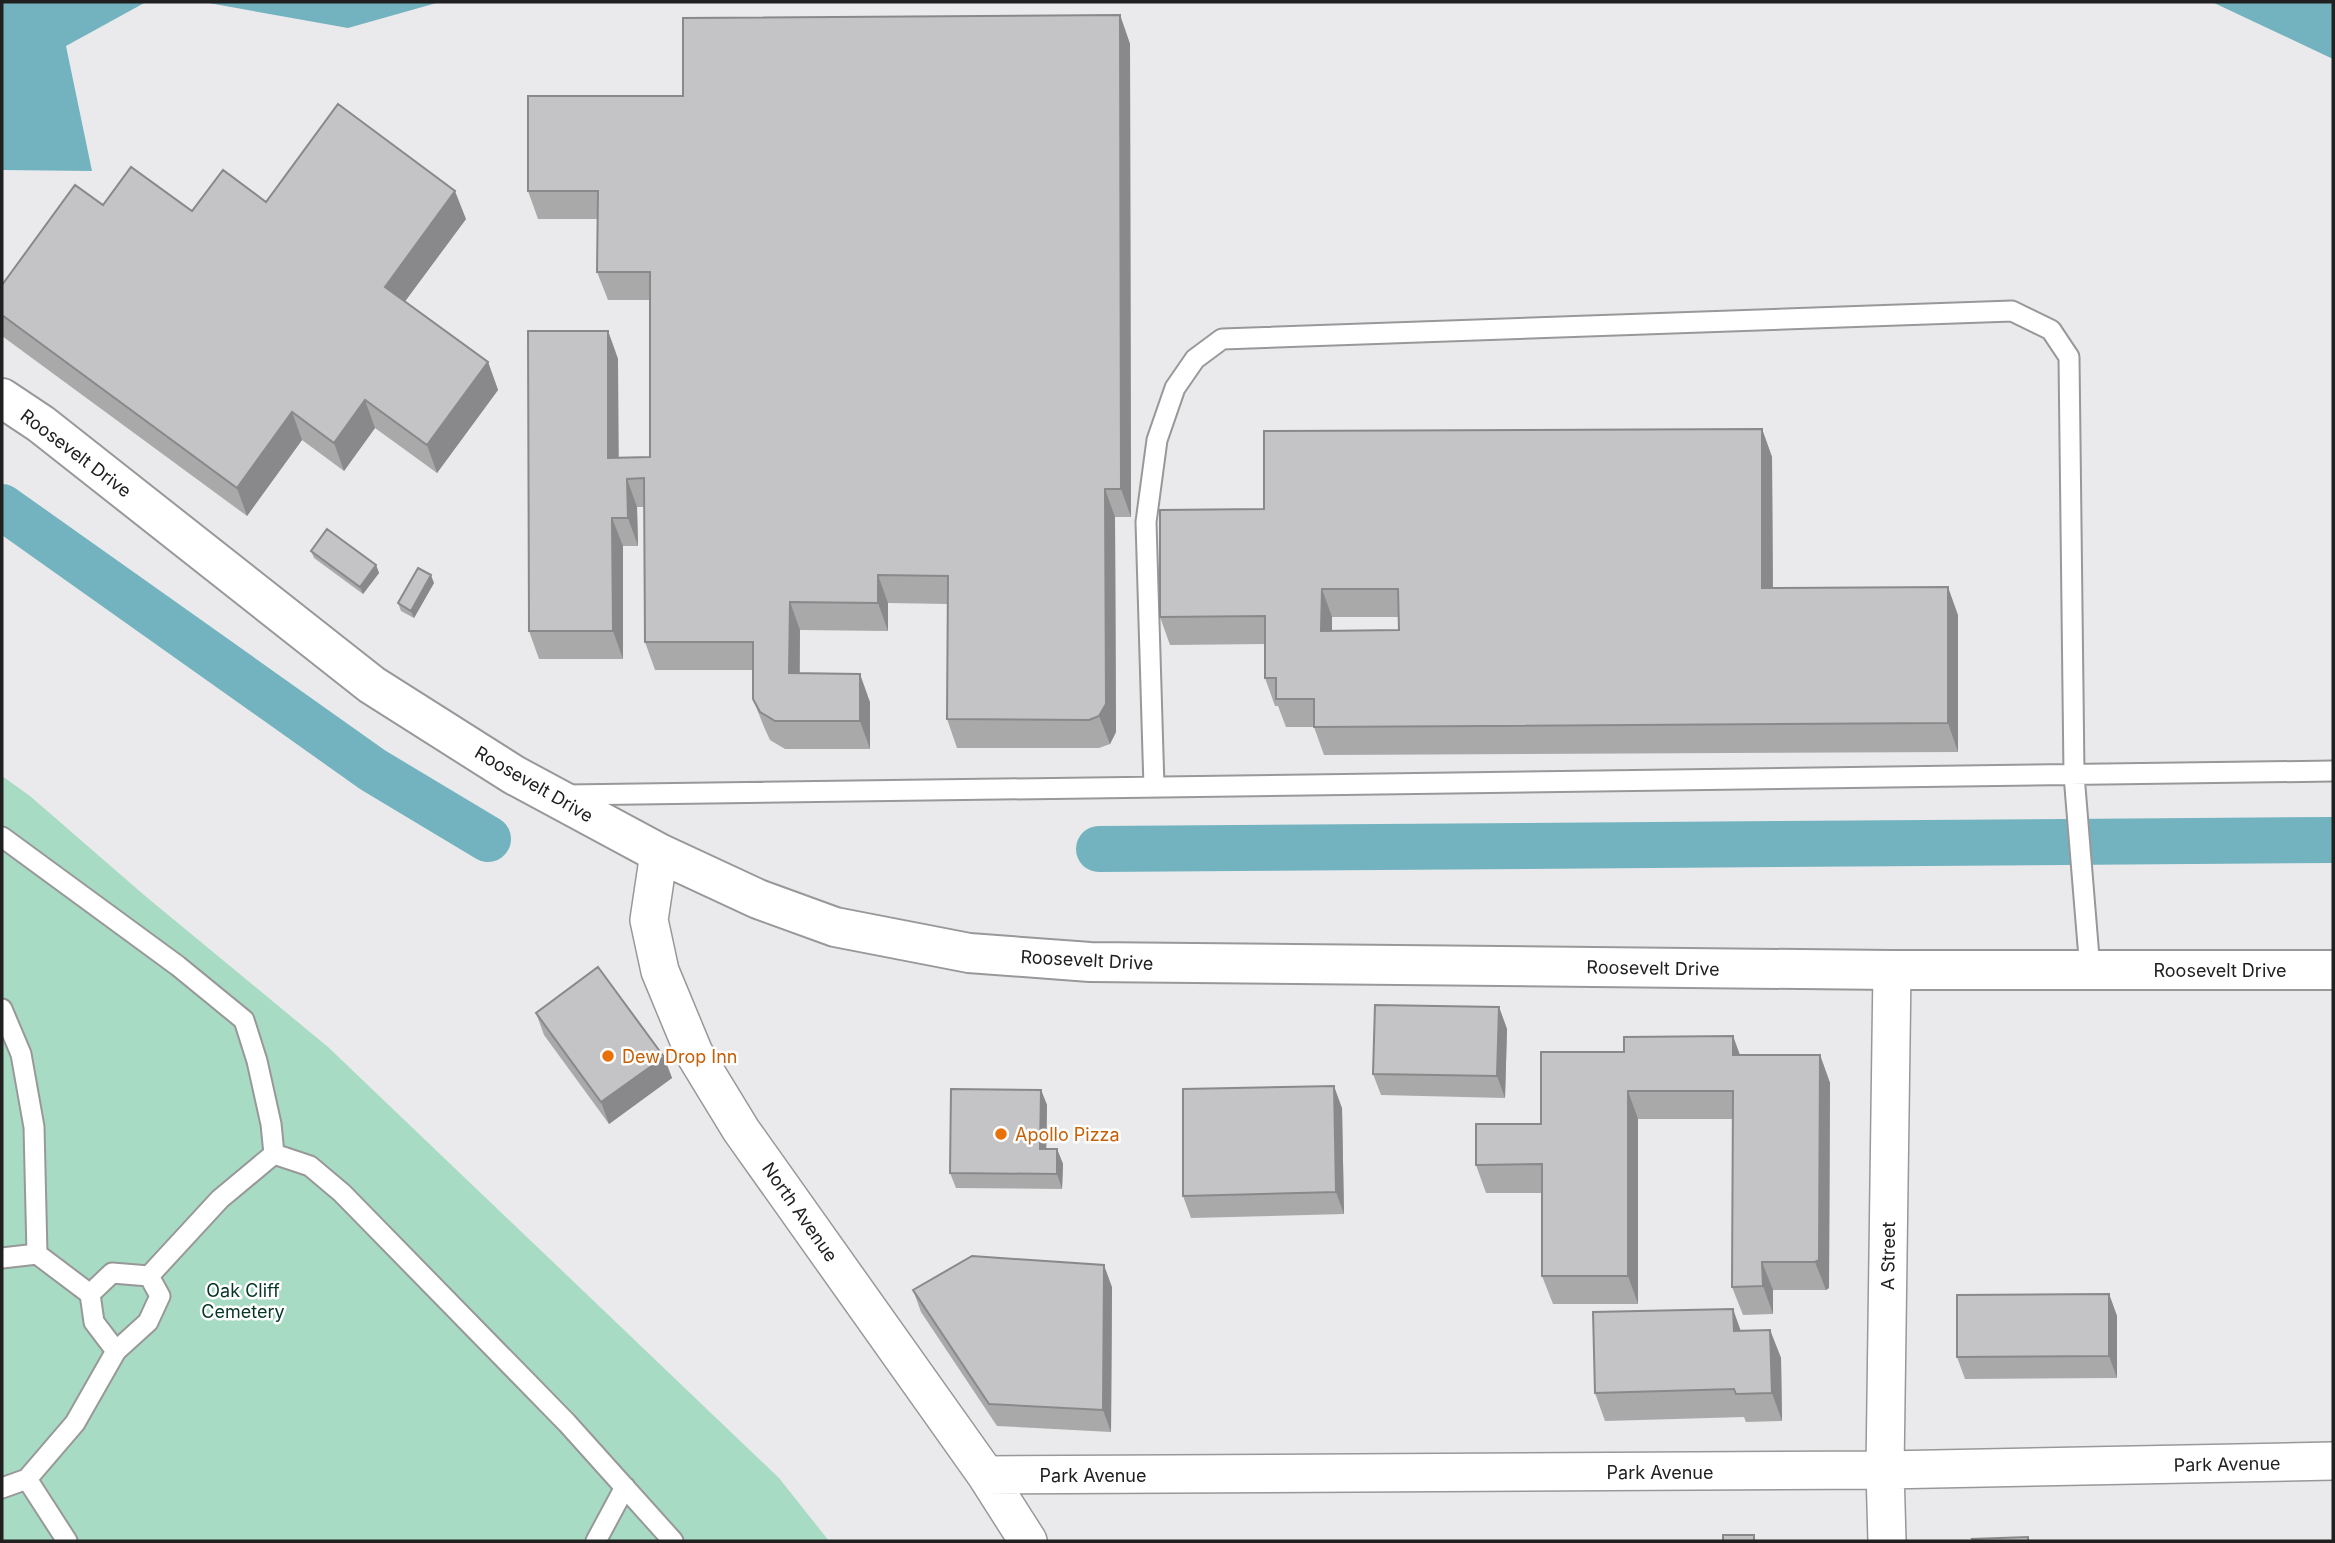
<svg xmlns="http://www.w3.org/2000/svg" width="2335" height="1543" viewBox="0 0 2335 1543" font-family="Inter,sans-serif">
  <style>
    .green { fill: #a7dbc3 }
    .water { fill: #72b3bf }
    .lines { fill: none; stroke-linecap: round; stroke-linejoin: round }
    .canal { stroke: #72b3bf; stroke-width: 46 }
    .service-casing { stroke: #98989a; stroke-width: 23 }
    .minor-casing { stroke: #98989a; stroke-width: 40 }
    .primary-casing { stroke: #98989a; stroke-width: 42 }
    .service { stroke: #fff; stroke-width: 19 }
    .minor { stroke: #fff; stroke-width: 37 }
    .primary { stroke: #fff; stroke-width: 38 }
    .wall { fill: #a9a9aa; fill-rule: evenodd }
    .shaded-wall { fill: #89898b }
    .building { fill: #c4c4c6; stroke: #89898b; stroke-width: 2; fill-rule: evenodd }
    .food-dot { fill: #e8710a; stroke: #fff; stroke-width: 2.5 }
    .labels { text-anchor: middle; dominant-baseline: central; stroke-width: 5; stroke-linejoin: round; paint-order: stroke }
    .street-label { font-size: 18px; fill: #202020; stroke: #fff }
    .food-label { font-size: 18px; fill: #c56008; stroke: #fff; text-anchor: start }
    .park-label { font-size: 18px; fill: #053625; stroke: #fff }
  </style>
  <rect width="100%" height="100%" fill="#eaeaec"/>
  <path class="green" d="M2,776l28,20 114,99 184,152 451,431 50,63h-827z"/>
  <path class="water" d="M2,2h144l-80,44 26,125 -90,-1z
    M203,2h237l-92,26z
    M2212,2h121v57z"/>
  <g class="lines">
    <path class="canal" d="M2,507l371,263 115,69
      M1099,849l1234,-9"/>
    <defs>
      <path id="service" d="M1154,787l-8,-265 11,-82 18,-52 20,-29 27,-20 790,-28 39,19 18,27 5,418 16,195
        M566,795l1767,-24
        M2,837l176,129 66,54 13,41 14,63 3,30 -54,45 -71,77
        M2,1009l19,45 13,73 3,127 53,40
        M274,1154l36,12 32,27 225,230 106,118
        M2,1258l35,-4
        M27,1479l40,62
        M2,1488l25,-9 48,-56 41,-72 32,-29 12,-26 -11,-20 -37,-3 -22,21 4,28 22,29
        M596,1541l29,-54"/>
      <path id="minor" d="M659,853l-10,67 11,51 34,82 47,77 245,345 42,66
        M986,1475l899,-5 448,-9
        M1887,1541l-2,-71 7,-500"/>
      <path id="primary" d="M2,398l39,26 331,261 142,90 145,78 99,46 77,28 134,26 121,9 802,8h441"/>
    </defs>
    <use href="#service" class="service-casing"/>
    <use href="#minor" class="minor-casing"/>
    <use href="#primary" class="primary-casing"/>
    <use href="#service" class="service"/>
    <use href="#minor" class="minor"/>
    <use href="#primary" class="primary"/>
  </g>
  <path class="wall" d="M1120,15l10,29 1,473h-16l1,215 -6,12 -11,4h-142l-10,-29 1,-115 -60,-1v28l-88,-1v43l70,29v47h-85l-15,-9 -6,-13 -11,-28v-29h-98l-10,-28 -1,-135h-7l1,39h-15v113h-84l-10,-28 79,-300 10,28v98h32v-157h-42l-11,-28v-53h-59l-10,-28 155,-95z
    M266,202l200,17 -61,82 83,61 10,28 -61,83 -62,-45 -31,43 -42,-31 -55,76 -245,-180v-51l101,-80 89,6z
    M1762,429l10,28 1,131 185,27v137l-634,3 -10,-28h-28l-8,-21h-3l-10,-28v-34l-95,1 -10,-28 104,-108zM1332,617h67v13l-67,1z
    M311,551l65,14 3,8 -16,21 -49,-36z
    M434,583l-20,35 -13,-7 -3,-8z
    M1499,1007l8,22 -2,69 -124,-3 -8,-21z
    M536,1013l128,44 8,21 -63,46 -65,-89z
    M1733,1036l7,19h80l10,28 -1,205 -3,2h-53v24l-30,1 -11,-28 1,-168h-95v185h-85l-11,-28v-83h-56l-10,-28 65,-41 83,-72z
    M1041,1090l6,15 -1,44h11l6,15 -1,25 -106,-1 -6,-15z
    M1342,1108l2,106 -153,4 -8,-22z
    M1112,1287l-1,145 -114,-6 -76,-114 -8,-22z
    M2109,1294l8,22v62l-152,1 -8,-22z
    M1770,1330l11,28 1,63 -36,1 -2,-5 -139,4 -10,-28 146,-62z"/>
  <path class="shaded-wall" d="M1120,15l10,29 1,473 -10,-28z
    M455,191l11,28 -71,96 -10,-28z
    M608,331l10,28 1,127 -11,-28z
    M488,362l10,28 -61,83 -10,-28z
    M365,400l10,28 -31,43 -10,-28z
    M292,412l10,28 -55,76 -10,-28z
    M1762,429l10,28 1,159 -11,-28z
    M627,479l10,28 1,39 -10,-28z
    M1105,489l10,28 1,215 -6,12 -11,-28z
    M612,518l11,28v113l-10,-28z
    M376,565l3,8 -16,21 -3,-7z
    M431,575l3,8 -20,35 -3,-7z
    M878,575l10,28v28l-10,-28z
    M1948,587l10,28v137l-10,-29z
    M1322,589l10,28v42l-11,-28z
    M790,602l10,28 -1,71 -10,-28z
    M860,674l10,28v47l-10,-28z
    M1499,1007l8,22 -2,69 -8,-22z
    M1733,1036l10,28 -10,-9z
    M1820,1055l10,28 -1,205 -3,2 -11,-28z
    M664,1057l8,21 -63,46 -8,-22z
    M1334,1086l8,22 2,106 -8,-22z
    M1041,1090l6,15 -1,59 -6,-15z
    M1628,1091l10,28v185l-10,-28z
    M1057,1149l6,15 -1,25 -5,-15z
    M1762,1262l11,28v24l-10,-28z
    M1104,1265l8,22 -1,145 -8,-22z
    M2109,1294l8,22v62l-8,-22z
    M1733,1309l10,28 -9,-6z
    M1770,1330l11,28 1,63 -10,-28z"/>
  <path class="building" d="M1120,15l1,474h-16l1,215 -7,12 -10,4 -142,-1 1,-143 -70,-1v28l-88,-1 -1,71 71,1v47h-85l-15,-9 -7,-13v-57h-108l-1,-164 -17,1 1,39h-16l1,113h-84l-1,-300h80v127l42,-1v-185h-53l1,-81h-70v-95h155v-78z
    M338,104l117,87 -70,96 103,75 -61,83 -62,-45 -31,43 -42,-31 -55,76 -235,-173v-30l73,-100 28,20 28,-38 61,44 31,-41 43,32z
    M1762,429v159l186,-1v136l-634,4v-28h-38v-21h-11v-62l-105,1v-107l104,-1v-78zM1322,589h76l1,41 -78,1z
    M327,529l49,36 -16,22 -49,-36z
    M418,568l13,7 -20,36 -13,-8z
    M598,967l66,90 -63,45 -65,-89z
    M1375,1005l124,2 -2,69 -124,-2z
    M1733,1036v19h87l-1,205 -4,2h-53l1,24 -31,1 1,-196h-105v185h-86v-112l-66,1v-41h65v-72h83v-15z
    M1334,1086l2,106 -153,4v-107z
    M951,1089l90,1 -1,59h17v25l-107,-1z
    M972,1256l132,9 -1,145 -114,-6 -76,-114z
    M2109,1294v62l-152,1v-62z
    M1733,1309l1,22 36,-1 2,63 -36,1 -2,-5 -139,4 -2,-81z
    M1723,1535h31v6h-31z
    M2028,1537v4h-55l-1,-2z"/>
  <g class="food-dot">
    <circle cx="608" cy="1056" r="7"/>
    <circle cx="1001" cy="1134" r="7"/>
  </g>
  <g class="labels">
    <g class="street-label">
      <text transform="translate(76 453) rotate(37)">Roosevelt Drive</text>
      <text transform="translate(534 784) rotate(30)">Roosevelt Drive</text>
      <text transform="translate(1087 960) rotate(3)">Roosevelt Drive</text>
      <text transform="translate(1653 968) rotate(1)">Roosevelt Drive</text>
      <text x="2220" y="970">Roosevelt Drive</text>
      <text transform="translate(800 1212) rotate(55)">North Avenue</text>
      <text transform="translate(1888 1256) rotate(-89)">A Street</text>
      <text transform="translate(2227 1464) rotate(-1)">Park Avenue</text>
      <text x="1660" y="1472">Park Avenue</text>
      <text x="1093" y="1475">Park Avenue</text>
    </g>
    <g class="food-label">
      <text x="622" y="1056">Dew Drop Inn</text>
      <text x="1015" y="1134">Apollo Pizza</text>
    </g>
    <g class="park-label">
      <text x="243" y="1290">Oak Cliff<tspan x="243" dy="21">Cemetery</tspan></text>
    </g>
  </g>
  <rect width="2335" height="1543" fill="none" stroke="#202020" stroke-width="7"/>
</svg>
